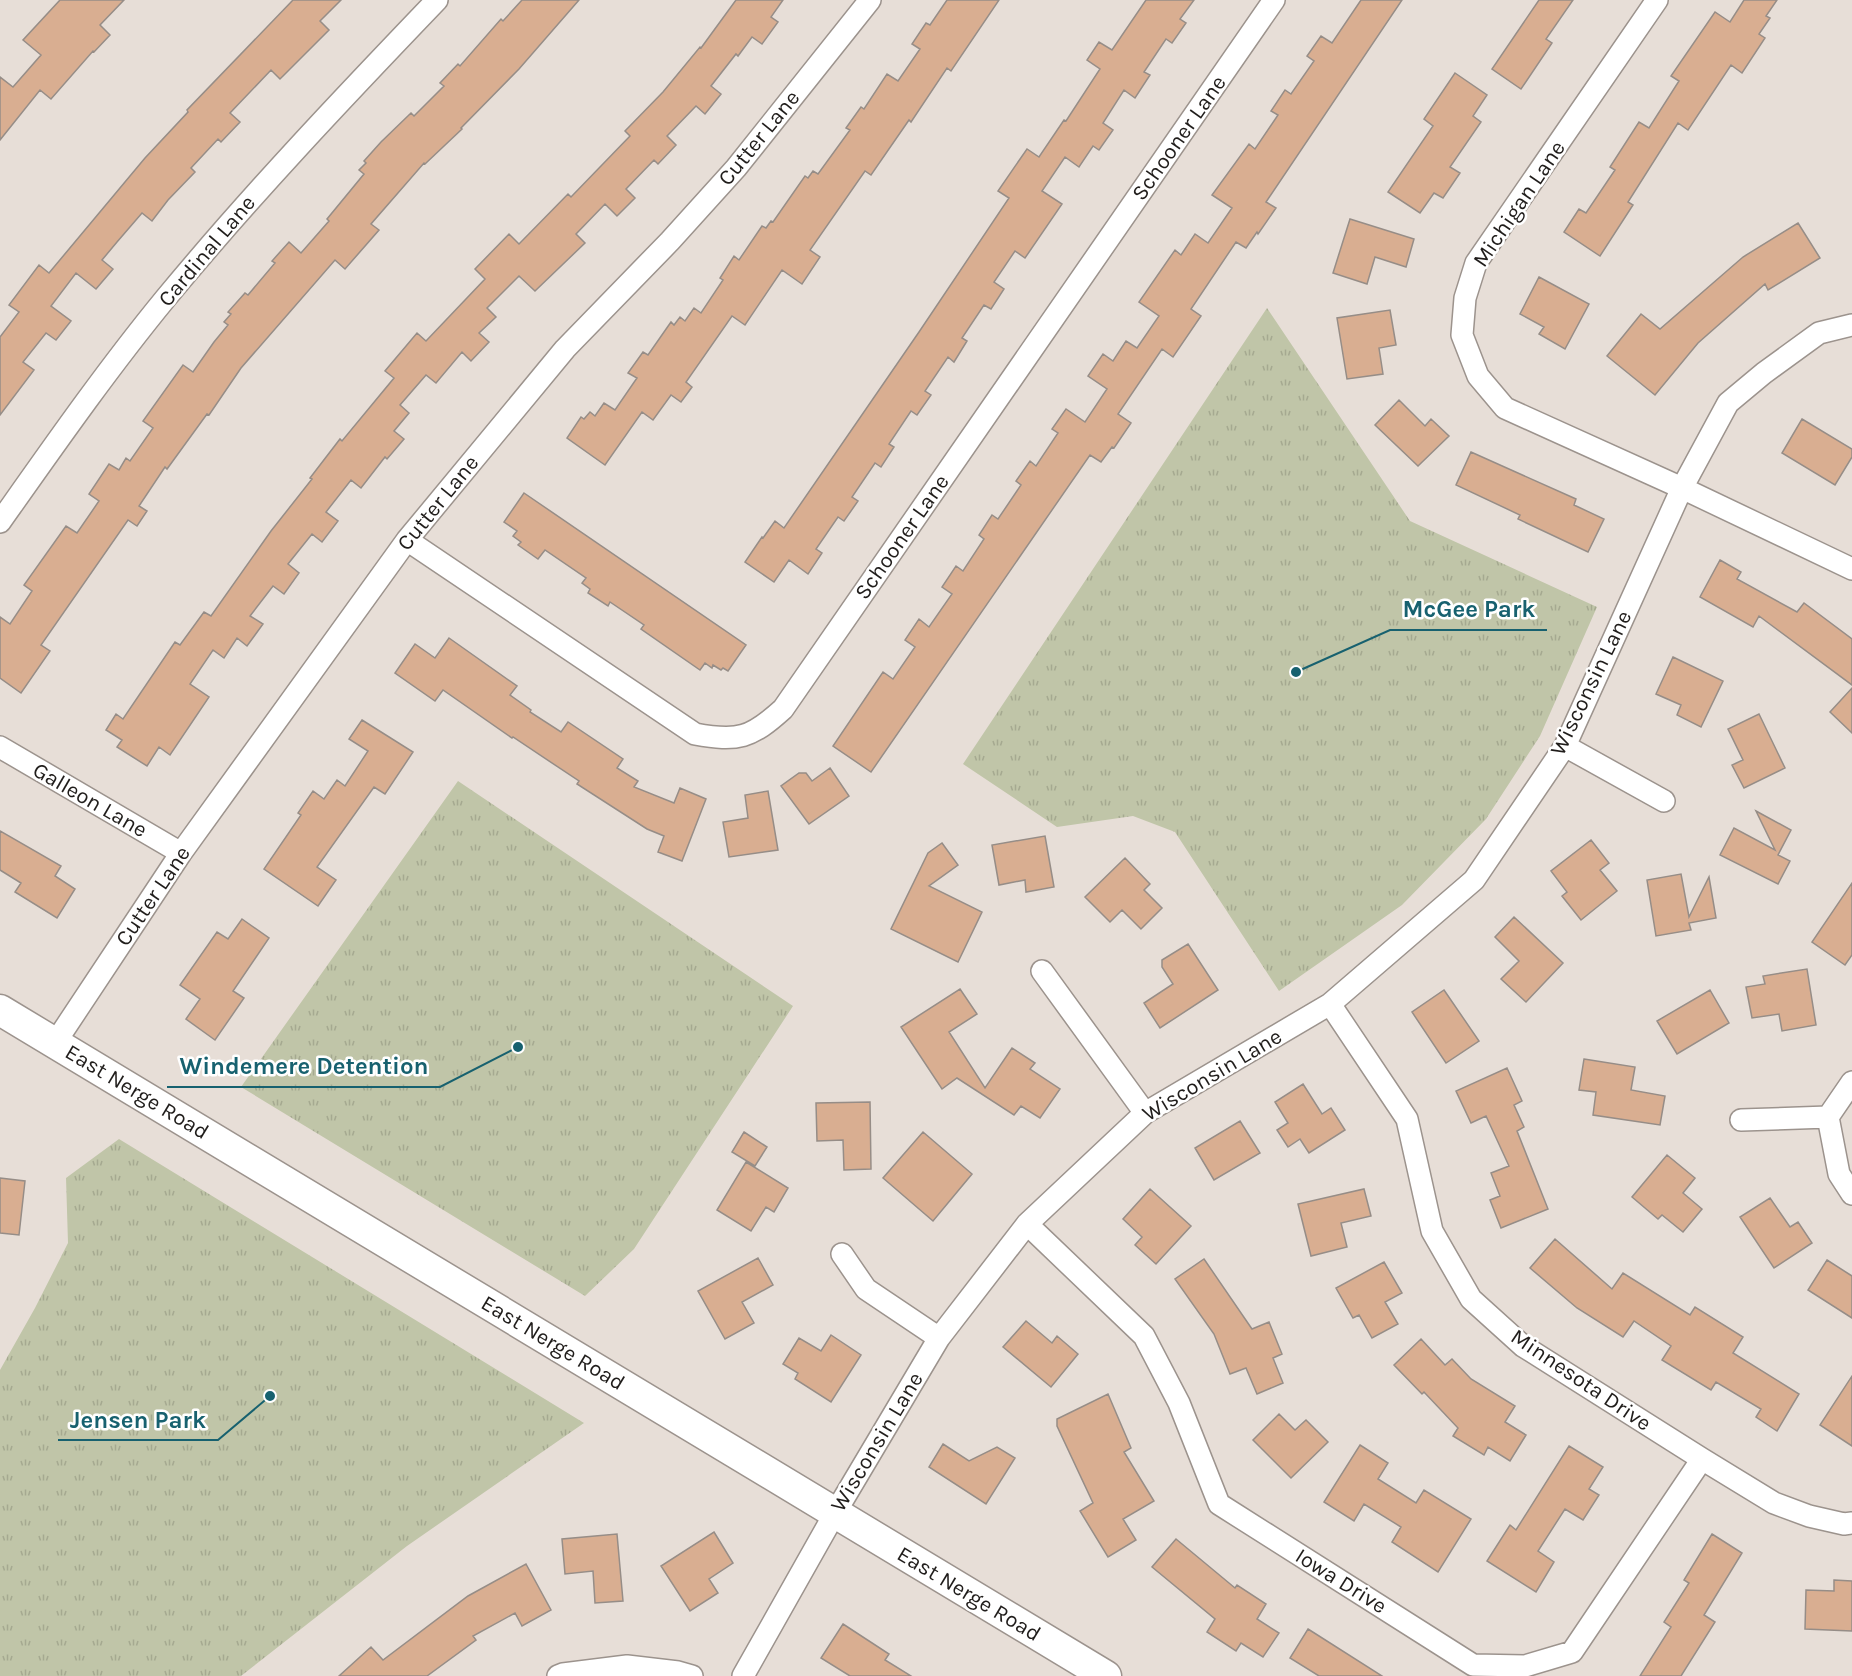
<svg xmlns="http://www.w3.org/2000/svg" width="1852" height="1676" viewBox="0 0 1852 1676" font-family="Karla,sans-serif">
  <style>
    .park { fill: url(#park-tufts) }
    .building { fill: #d9ae91; stroke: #968d87; stroke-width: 1.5 }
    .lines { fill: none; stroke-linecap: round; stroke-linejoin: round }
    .minor-casing { stroke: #9c938d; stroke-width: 24 }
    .secondary-casing { stroke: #9c938d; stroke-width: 33 }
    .minor { stroke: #fff; stroke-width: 21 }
    .secondary { stroke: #fff; stroke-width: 30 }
    .labels { text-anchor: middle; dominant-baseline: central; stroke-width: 5; stroke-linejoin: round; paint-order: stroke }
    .street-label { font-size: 22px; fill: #201d1b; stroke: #fff }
    .leader { fill: none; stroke: #17616f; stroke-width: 2 }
    .callout-dot { fill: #17616f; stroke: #fff; stroke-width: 2 }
    .callout-label { font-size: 24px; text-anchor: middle; font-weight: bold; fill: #17616f; stroke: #fff; stroke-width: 5; stroke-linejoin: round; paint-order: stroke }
  </style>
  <defs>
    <pattern id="park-tufts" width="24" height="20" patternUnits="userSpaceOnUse" patternTransform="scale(1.5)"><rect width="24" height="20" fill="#c0c5a8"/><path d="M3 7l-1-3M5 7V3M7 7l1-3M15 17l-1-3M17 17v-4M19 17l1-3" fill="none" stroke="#a5a990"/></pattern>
  </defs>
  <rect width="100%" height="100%" fill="#e7ded7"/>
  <path class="park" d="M1267,308l143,213 187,86 -57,129 -54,83 -84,86 -123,86 -104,-159 -42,-16 -76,11 -94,-63z
    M458,781l335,225 -159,243 -49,47 -344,-209z
    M119,1139l465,284 -177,123 -166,130h-241v-306l35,-62 33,-65 -2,-65z"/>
  <path class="building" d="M60,0h64l-24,25 10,10 -16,17 -1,-1 -42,48 -11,-9 -40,50v-63l13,10 28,-32 -18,-15z
    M293,0h48l-21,21 9,9 -49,49 -9,-9 -41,43 10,9 -19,20 -3,-3 -27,29 4,4 -27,28 -16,21 -10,-8 -25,29 -15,18 11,9 -17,20 -20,-16 -25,33 20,15 -15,19 -10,-7 -23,29 11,8 -34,45v-78l19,-25 -10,-7 30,-40 10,8 96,-115 43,-46 -1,-2z
    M522,0h57l-60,69 -58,59 1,1 -37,35 -1,-1 -53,61 8,6 -34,39 -10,-9 -94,108 -32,47 -2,-1 -40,55 -2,-2 -26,39 8,5 -10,15 -9,-6 -87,125 9,6 -29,42 -21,-15v-61l10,7 22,-33 -8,-6 42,-59 11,7 22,-32 -10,-7 20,-30 10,6 7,-12 4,3 23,-33 -10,-7 40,-56 10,7 21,-30 14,-17 -4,-3 7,-8 -3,-2 17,-19 3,2 27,-32 -3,-2 17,-19 12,11 28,-32 -2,-2 37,-45 -5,-4 7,-7 -2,-2 17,-19 30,-29 3,3 30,-30 -4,-3 18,-19 2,2 41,-47 2,2z
    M736,0h47l-12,17 7,5 -16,22 -10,-7 -14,19 -2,-2 -25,32 10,8 -16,20 -9,-8 -29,30 9,9 -18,19 -4,-4 -28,29 9,9 -18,18 -12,-12 -29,30 9,9 -50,48 -16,-15 -32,32 9,9 -17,16 10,9 -18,19 -9,-9 -26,31 -10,-8 -26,30 9,8 -15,18 10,8 -17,20 -2,-2 -24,31 -10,-8 -25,32 12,9 -16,21 -10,-8 -24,30 11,9 -15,21 -11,-8 -23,30 13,8 -16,22 -10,-8 -13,20 -11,-8 -23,34 19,13 -39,58 -11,-8 -12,19 -30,-19 5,-7 -16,-10 10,-16 7,5 52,-77 5,3 24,-33 7,4 60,-85 41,-52 -2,-1 30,-39 2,2 52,-63 -9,-7 32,-38 9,8 59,-62 -10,-10 34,-35 10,10 49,-50 3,3 59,-61 -5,-5 38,-39 37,-45 1,1z
    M947,0h52l-48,71 -4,-3 -36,54 -2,-2 -38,55 -6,-4 -55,79 10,7 -18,27 -20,-14 -37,55 -13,-9 -46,66 6,5 -11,15 -10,-7 -18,25 -11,-8 -37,53 -38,-27 14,-21 3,2 6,-7 5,4 9,-13 11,7 22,-32 -9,-5 15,-21 5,3 23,-33 3,3 6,-8 5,4 9,-13 7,5 22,-33 -3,-2 14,-22 5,4 23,-34 4,2 5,-7 2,1 32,-46 3,2 5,-7 5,3 32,-44 -4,-2 15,-21 3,2 23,-35 11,7 22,-32 -8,-5 14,-21 4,2z
    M1146,0h48l-14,19 6,4 -14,20 -6,-4 -22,33 6,3 -15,23 -11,-8 -21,33 10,7 -14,20 -6,-4 -14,21 -14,-10 -23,34 20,13 -37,54 -10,-7 -21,31 10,7 -13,20 -7,-4 -22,33 5,3 -13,21 -6,-5 -23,34 6,4 -14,20 -6,-4 -22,33 5,3 -13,20 -6,-4 -23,34 6,4 -14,20 -6,-4 -22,32 6,4 -14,21 -19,-14 -15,22 -29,-20 17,-25 1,1 12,-17 9,7 135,-196 90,-134 -11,-7 29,-42 12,8 25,-37 2,1 34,-52 -13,-9 12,-18 13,8z
    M1361,0h41l-136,202 10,6 -18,26 -1,-2 -11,16 -10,-6 -45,67 10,7 -28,41 -11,-8 -44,65 13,9 -17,25 -2,-1 -11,15 -11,-7 -219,317 -38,-26 50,-74 10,7 22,-32 -10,-7 14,-21 10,8 23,-33 -10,-7 14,-21 7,5 21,-32 -5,-4 13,-20 6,4 23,-34 -5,-4 14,-20 6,5 22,-33 -6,-4 14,-20 19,13 22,-33 -19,-13 15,-22 10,7 13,-20 11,7 22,-32 -20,-14 36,-52 6,5 14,-21 13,9 24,-35 -20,-13 37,-51 6,5 23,-34 -7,-4 14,-21 6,4 23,-33 -7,-5 14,-20 11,7z
    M1539,0h34l-27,39 6,4 -31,46 -29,-20z
    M1744,0h33l-11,16 4,2 -11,16 6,4 -23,35 -11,-8 -43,65 -10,-7 -50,79 5,3 -33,51 -36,-24 15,-23 7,4 29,-43 -5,-3 29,-45 10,6 30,-47 -8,-5 44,-64 15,10z
    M1455,73l32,22 -14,21 8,6 -31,45 10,6 -17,25 -9,-5 -14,20 -32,-21 45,-66 -9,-7z
    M1350,219l64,20 -8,28 -31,-10 -8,27 -34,-11z
    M1798,223l22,35 -52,32 -3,-6 -67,59 -43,52 -48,-39 34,-42 19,15 83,-72z
    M1539,277l50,27 -24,45 -26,-15 5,-7 -24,-13z
    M1390,310l6,35 -17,3 4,26 -36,5 -10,-61z
    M1399,400l26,26 6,-7 18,17 -31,30 -43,-41z
    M1802,419l50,30v8l-17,28 -53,-32z
    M1471,452l105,47 -2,6 30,14 -16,33 -70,-33 2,-4 -64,-30z
    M524,493l222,152 -18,26 -5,-3 -2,2 -8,-5 -1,3 -7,-5 -5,7 -59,-41 3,-4 -34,-23 -2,4 -20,-13 2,-4 -8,-6 4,-5 -41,-28 -7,9 -20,-14 3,-3 -8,-6 4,-5 -13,-9z
    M1720,560l21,12 -4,7 60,33 7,-9 48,36v46l-93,-69 -6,11 -53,-30z
    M449,638l68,48 -7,9 21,15 -1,2 31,20 7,-10 55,37 -6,9 21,13 -4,6 40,16 6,-15 26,11 -24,62 -24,-9 6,-16 -17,-7 -70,-45 2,-3 -66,-44 -1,1 -69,-48 -8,11 -40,-28 20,-29 20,14z
    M1673,657l50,24 -22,46 -24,-12 4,-10 -25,-11z
    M1852,688v45l-22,-21z
    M1759,714l26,54 -41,20 -12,-23 11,-5 -15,-31z
    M362,720l51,32 -28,42 -11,-7 -57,80 19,13 -18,26 -54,-37 37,-54 -3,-2 15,-22 11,8 13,-19 8,6 23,-35 -19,-12z
    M830,768l19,28 -40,28 -28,-38 18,-13h7l6,8z
    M768,791l10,59 -49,7 -6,-35 25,-4 -3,-23z
    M1756,811l35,19 -13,25 12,6 -12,23 -58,-29 14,-27 41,22z
    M0,831l61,35 -6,10 20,13 -18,29 -42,-26 6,-9 -21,-13z
    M1045,836l9,51 -28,5 -1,-12 -26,5 -7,-40z
    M1591,840l18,23 -9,7 17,21 -36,29 -19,-24 5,-4 -16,-21z
    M942,843l16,22 -29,21 53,26 -24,50 -67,-33 37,-76z
    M1125,858l25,26 -6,6 18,18 -21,21 -19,-19 -12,12 -25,-25z
    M1681,874l8,43 20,-40 7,41 -27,5 2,7 -35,6 -9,-56z
    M1852,883v72l-7,10 -33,-23z
    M1514,917l49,46 -37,39 -25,-23 18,-18 -24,-24z
    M242,919l27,19 -36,53 11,7 -29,42 -29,-21 14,-20 -20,-14 37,-53 11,7z
    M1188,944l30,46 -58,38 -16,-25 29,-19 -11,-17v-7z
    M1807,969l9,56 -34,6 -3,-17 -27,4 -6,-31 19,-3 -2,-8z
    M960,989l17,25 -28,18 36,56 27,-40 23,15 -5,6 30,20 -20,29 -19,-12 -7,9 -57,-37 -15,11 -41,-62z
    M1444,990l35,51 -33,22 -34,-51z
    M1710,990l19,33 -52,31 -20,-33z
    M1584,1059l51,8 -4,23 34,6 -5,29 -67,-10 3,-23 -17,-2z
    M1507,1068l15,33 -8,4 10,22 -7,4 31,78 -47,19 -11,-28 10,-4 -9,-23 18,-7 -23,-50 -15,7 -15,-32z
    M1303,1084l19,30 9,-6 14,22 -36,23 -9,-14 -12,8 -11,-17 11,-7 -13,-21z
    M870,1102l1,67 -27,1 -1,-30 -26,1 -1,-38z
    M1240,1121l20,32 -46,27 -19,-32z
    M744,1132l23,15 -12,19 -23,-14z
    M923,1132l49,42 -39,47 -50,-43z
    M1667,1155l28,23 -12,15 19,16 -19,23 -21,-17 -4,4 -26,-22z
    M746,1162l42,26 -14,24 -8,-5 -15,24 -34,-21z
    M0,1178l25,3 -6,54 -19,-2z
    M1150,1189l41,37 -35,38 -21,-19 7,-8 -19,-18z
    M1364,1189l7,27 -30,7 6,24 -36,9 -13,-52z
    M1770,1198l20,29 8,-5 14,21 -38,25 -34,-51z
    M1555,1239l57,50 11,-16 67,42 5,-8 48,30 -10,16 66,41 -22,37 -21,-14 5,-8 -45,-27 -5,8 -49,-30 9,-14 -37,-25 -11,16 -46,-29 -47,-40z
    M758,1258l15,27 -31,17 12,21 -29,16 -27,-48z
    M1204,1259l48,70 17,-7 13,32 -9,4 10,25 -26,11 -11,-26 -16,6 -16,-40 -39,-55z
    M1827,1260l25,16v42l-44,-28z
    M1384,1262l18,31 -17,9 13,22 -26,14 -13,-23 -6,3 -17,-30z
    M1026,1321l26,22 5,-7 21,18 -27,33 -48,-40z
    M831,1335l30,20 -30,47 -36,-23 3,-6 -15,-9 16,-26 22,13z
    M1421,1339l24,26 7,-6 19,20 44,27 -10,16 21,13 -16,26 -22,-14 -4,8 -31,-19 5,-8 -34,-36 -2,2 -28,-29z
    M1852,1376v70l-32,-21z
    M1108,1394l23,54 -7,4 30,49 -31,18 13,21 -28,17 -28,-46 13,-8 -36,-77v-7z
    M1279,1414l16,16 11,-10 22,22 -37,36 -38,-38z
    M943,1444l26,17 28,-14 18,11 -29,46 -57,-37z
    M1360,1445l28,18 -10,16 38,24 8,-13 47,29 -33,53 -46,-30 9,-15 -37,-23 -10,17 -30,-19z
    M1569,1446l34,21 -14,22 10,6 -16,25 -18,-11 -27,42 16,11 -18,30 -49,-31 23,-36 6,5z
    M714,1532l19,31 -24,16 9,14 -28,18 -29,-45z
    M617,1534l6,67 -28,2 -2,-32 -28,3 -3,-35z
    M1712,1534l30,19 -38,62 11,7 -34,54h-41l31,-49 -7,-5 25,-39 -5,-3z
    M1176,1539l59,49 2,-3 29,19 -9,15 22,14 -16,24 -22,-14 -5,8 -29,-19 8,-13 -63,-52z
    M526,1564l25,46 -29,16 -7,-13 -42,23 3,4 -49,36h-88l32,-29 12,13 85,-64z
    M1834,1580l18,1v50l-47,-2 1,-39 28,1z
    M843,1624l46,30 -4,6 26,16h-61l-29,-18z
    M1308,1629l74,47h-63l-29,-18z"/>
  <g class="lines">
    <defs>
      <path id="minor" d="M1657,0l-181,263 -11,35 -3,37 16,41 27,32 177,80 170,81
        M0,522c53,-75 106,-151 165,-223 86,-104 179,-202 272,-299
        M407,540l288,194c43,8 56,4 88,-25l491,-709
        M1565,746l99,55
        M0,747l181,106
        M1042,971l103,142
        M1330,1004l77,115 25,112 39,68 52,47 179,113 72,44 35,13 35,8 8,-1
        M55,1043l126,-190 226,-313 158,-191 105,-108 66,-73 134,-168
        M1852,1082l-24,35 11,57 13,20
        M1741,1120l87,-3
        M1027,1224l117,112 35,67 40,101 254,161 52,1 47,-14 130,-193
        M842,1254l24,35 73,49
        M558,1676l5,-2 64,-8 51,6 14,4
        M743,1676l92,-163 104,-175 88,-114 118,-111 185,-109 144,-124 91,-134 117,-258 46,-85 36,-30 55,-40 33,-8"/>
      <path id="secondary" d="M0,1010l1106,666"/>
    </defs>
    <use href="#minor" class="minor-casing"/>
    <use href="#secondary" class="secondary-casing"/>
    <use href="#minor" class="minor"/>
    <use href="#secondary" class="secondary"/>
  </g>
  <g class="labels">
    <g class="street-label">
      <text transform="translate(759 138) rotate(-51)">Cutter Lane</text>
      <text transform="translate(1179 138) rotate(-55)">Schooner Lane</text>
      <text transform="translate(1519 204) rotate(-56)">Michigan Lane</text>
      <text transform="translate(207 251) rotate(-50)">Cardinal Lane</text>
      <text transform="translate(438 503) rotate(-51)">Cutter Lane</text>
      <text transform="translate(902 537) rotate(-55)">Schooner Lane</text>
      <text transform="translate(1591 683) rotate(-64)">Wisconsin Lane</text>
      <text transform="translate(90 800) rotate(30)">Galleon Lane</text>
      <text transform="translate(153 896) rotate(-56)">Cutter Lane</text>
      <text transform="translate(1212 1075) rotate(-31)">Wisconsin Lane</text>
      <text transform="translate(137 1092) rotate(31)">East Nerge Road</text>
      <text transform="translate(553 1343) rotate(31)">East Nerge Road</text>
      <text transform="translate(1581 1380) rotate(34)">Minnesota Drive</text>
      <text transform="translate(877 1442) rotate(-59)">Wisconsin Lane</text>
      <text transform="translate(1341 1581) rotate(32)">Iowa Drive</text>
      <text transform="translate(969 1594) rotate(31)">East Nerge Road</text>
    </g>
  </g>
  <path class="leader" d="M1296 672L1390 630H1547M518 1047L440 1087H167M270 1396L218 1440H58"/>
  <g class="callout-dot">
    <circle cx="1296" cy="672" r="6"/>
    <circle cx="518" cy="1047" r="6"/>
    <circle cx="270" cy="1396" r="6"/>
  </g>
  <g class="callout-label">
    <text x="1469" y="617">McGee Park</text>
    <text x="304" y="1074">Windemere Detention</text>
    <text x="138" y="1428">Jensen Park</text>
  </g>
</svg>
